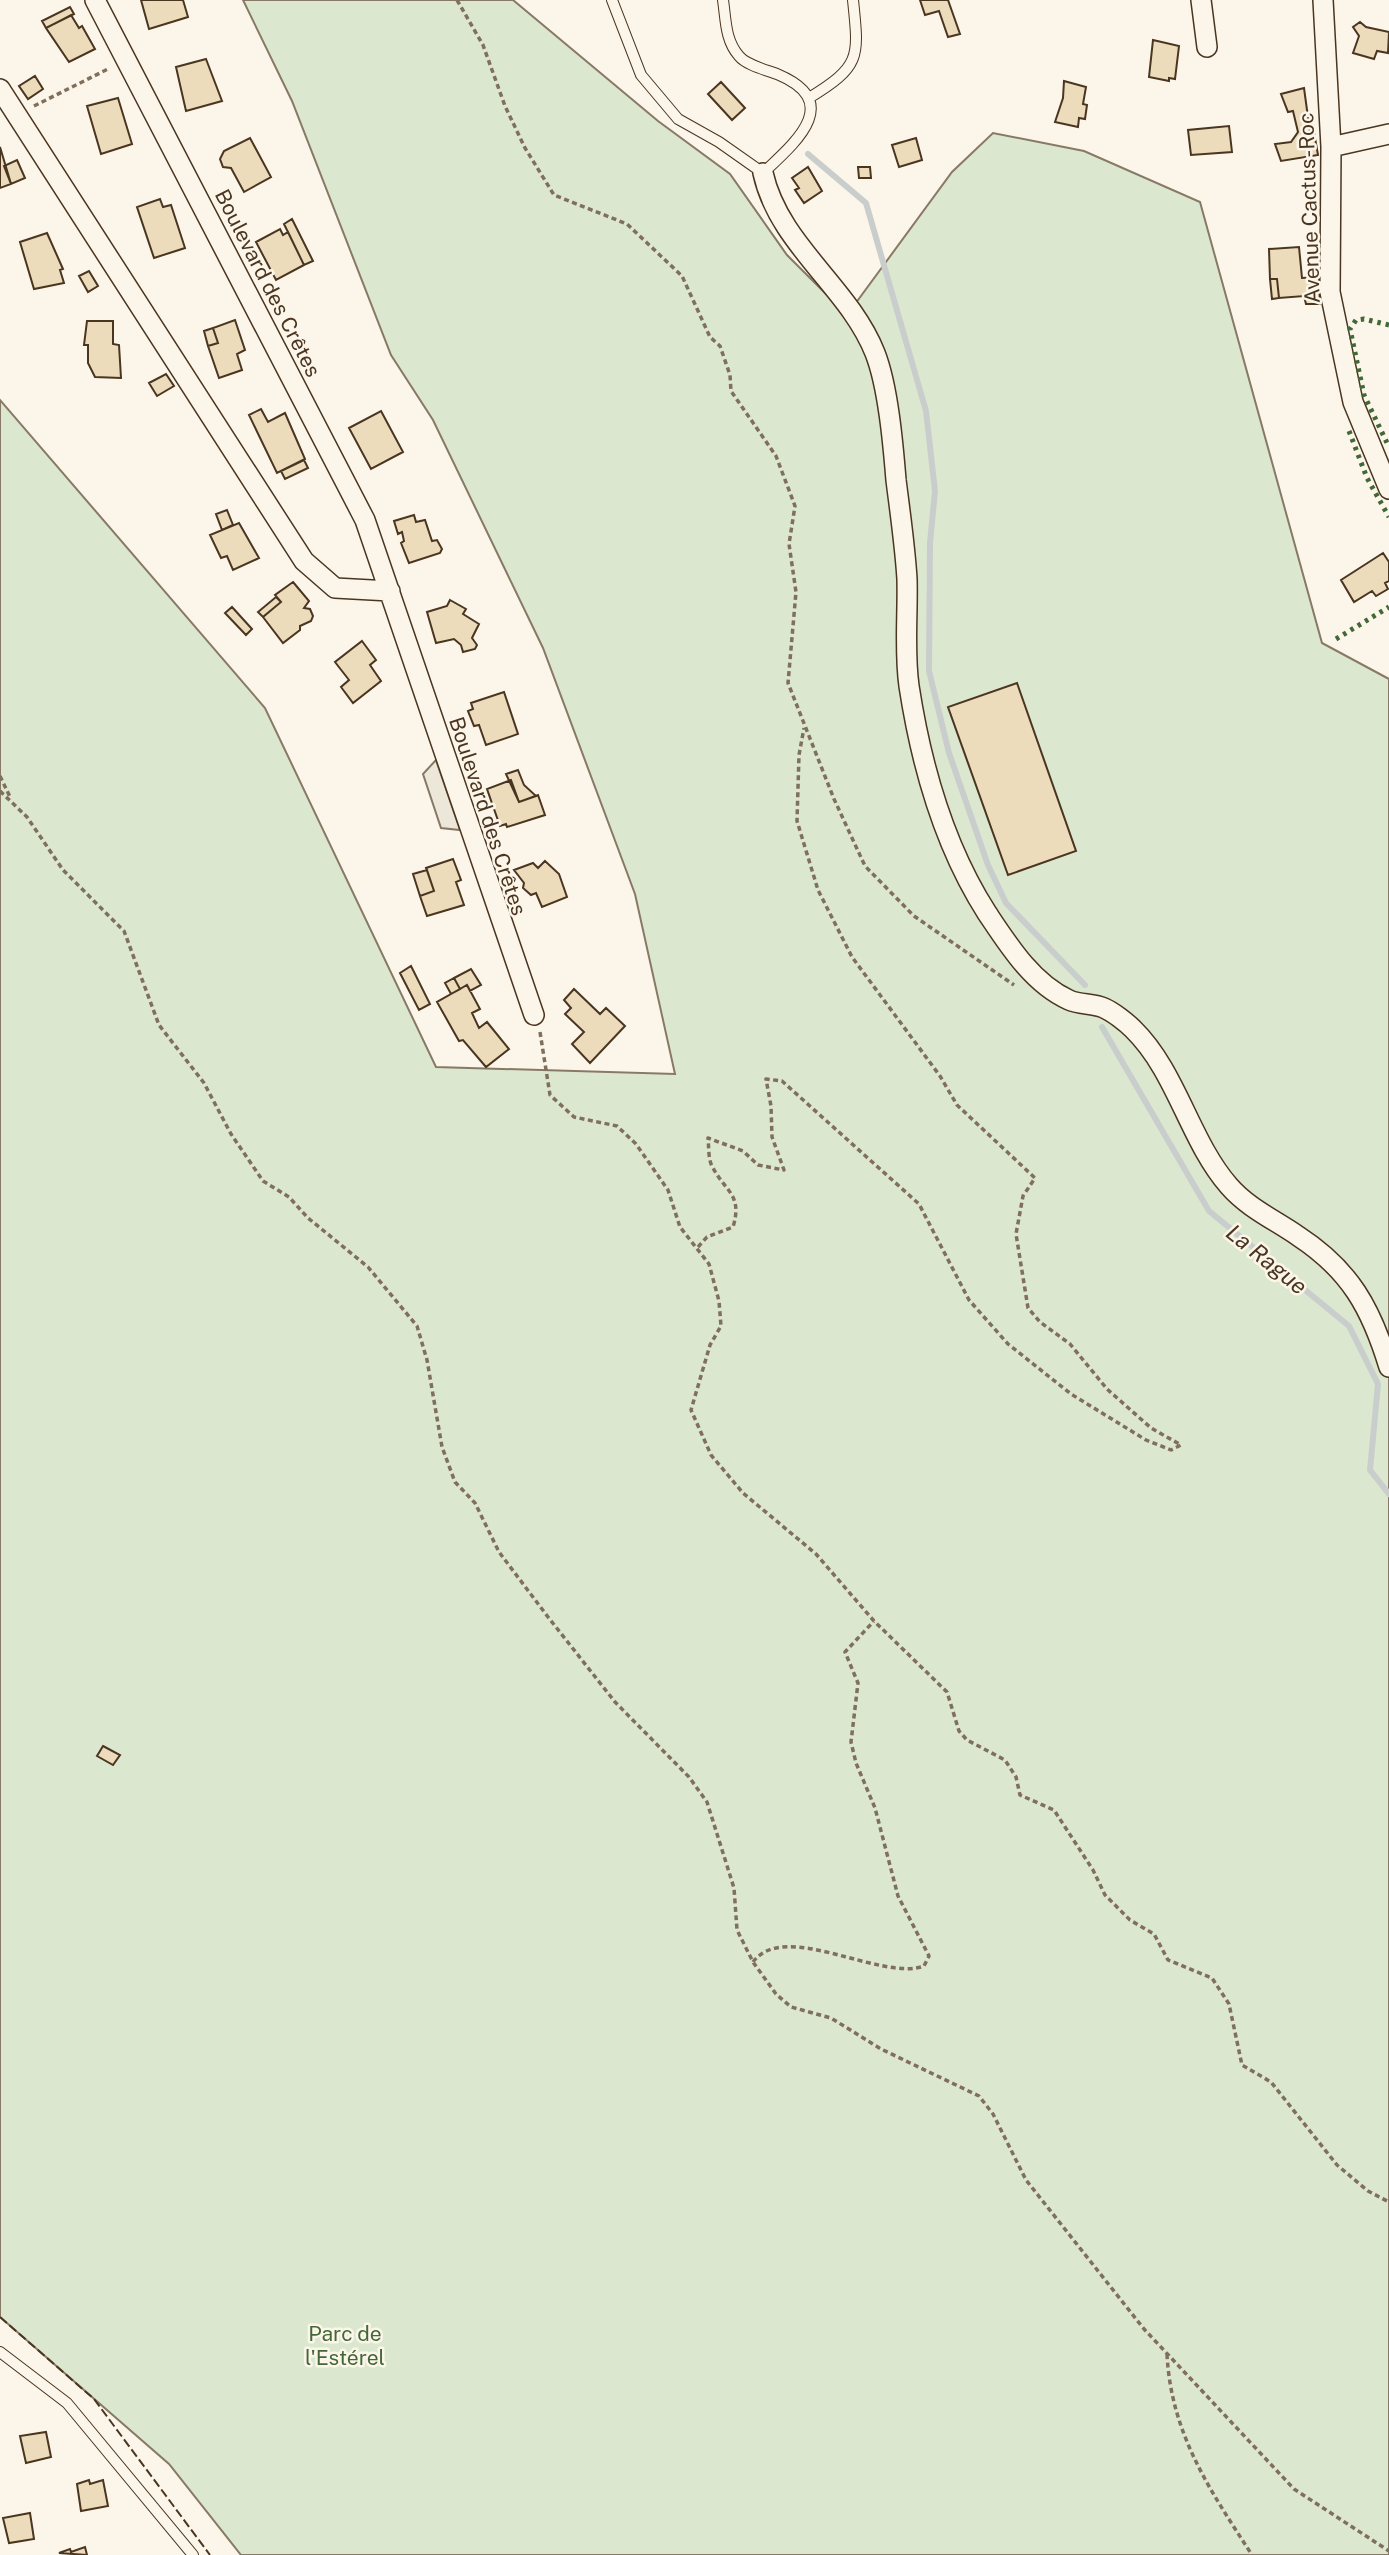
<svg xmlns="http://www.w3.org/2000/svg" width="1389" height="2555" viewBox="0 0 1389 2555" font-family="'Public Sans',sans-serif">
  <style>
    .green { fill: #dce7d0; stroke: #887966; stroke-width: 2 }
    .parking { fill: #ede7d9; stroke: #887966; stroke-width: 2 }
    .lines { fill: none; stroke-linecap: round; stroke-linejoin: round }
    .stream { stroke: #c9cecd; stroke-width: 6 }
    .building { fill: #ecdcbc; stroke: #4a3520; stroke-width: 2 }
    .service-casing { stroke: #4a3520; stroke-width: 12 }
    .minor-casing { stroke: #4a3520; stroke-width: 22 }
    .path { stroke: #7f6f5c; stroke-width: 3.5; stroke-dasharray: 5 3.5; stroke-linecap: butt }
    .service { stroke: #fbf6e9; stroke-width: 10 }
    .minor { stroke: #fbf6e9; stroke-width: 19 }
    .hedge { stroke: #436837; stroke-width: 5; stroke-dasharray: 3.5 5; stroke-linecap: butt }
    .fence { stroke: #4a3520; stroke-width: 2; stroke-dasharray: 9 3.5; stroke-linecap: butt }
    .labels { text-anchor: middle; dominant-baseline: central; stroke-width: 5; stroke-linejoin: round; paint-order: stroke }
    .street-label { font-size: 21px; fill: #4a3520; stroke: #fbf6e9 }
    .park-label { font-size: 21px; fill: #436837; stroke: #fbf6e9 }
    .water-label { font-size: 23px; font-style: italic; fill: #4a3520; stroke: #fbf6e9 }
  </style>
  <rect width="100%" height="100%" fill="#fbf6e9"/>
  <path class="green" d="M243,0h270l145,121 72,53 57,81 60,60 105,-143 41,-39 91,18 116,51 122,441 67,36v1876h-1148l-72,-91 -169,-147v-1917l265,308 171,359 239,7 -40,-180 -92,-246 -110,-228 -42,-65 -99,-254z"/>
  <path class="parking" d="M436,760l24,70 -19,-2 -18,-54z"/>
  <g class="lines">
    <path class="stream" d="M808,154l58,49 60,208 9,80 -5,52 -1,128 20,82 39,112 18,38 79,82
      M1102,1027l107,184 140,115 29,58 -8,86 19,24"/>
  </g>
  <path class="building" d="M141,0h42l5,17 -39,12z
    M920,0h28l12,34 -12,3 -9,-26 -14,4z
    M70,7l4,7 -28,14 -4,-7z
    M71,15l8,13 3,-2 13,23 -26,13 -23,-34z
    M1360,22l6,5 23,5 -1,21 -11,-2 -3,8 -21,-6 6,-17 -6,-9z
    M1153,40l26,6 -4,33 -6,-1v3l-20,-4z
    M206,59l16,42 -36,10 -10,-44z
    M35,76l8,13 -15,10 -9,-13z
    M1064,81l22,6 -3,17 4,1 -2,14 -6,-1 -1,9 -23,-5 8,-24z
    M721,82l24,26 -13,12 -24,-26z
    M1304,88l6,44h4l4,23 -37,6 -6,-17 16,-2 7,-10 -5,-21 -5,1 -7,-18z
    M118,98l14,46 -31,10 -14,-48z
    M1229,126l3,26 -41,3 -3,-25z
    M250,138l21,39 -27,15 -13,-24 -8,-1 -3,-8 4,-8z
    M916,138l6,22 -23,7 -7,-22z
    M0,147l11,37 -11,4z
    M17,160l8,18 -14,6 -7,-18z
    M808,167l14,24 -18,12 -9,-13 4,-2 -7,-10z
    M858,167h12l1,11h-12z
    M160,199l3,8 8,-2 14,43 -31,10 -17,-51z
    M292,219l21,42 -9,4 -20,-41z
    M280,229l3,6 5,-3 16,33 -28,15 -20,-38z
    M47,233l16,36 -3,1 4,13 -30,6 -14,-47z
    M1299,247l3,31 17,-1 1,27h-14l-2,-8 -25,2 -2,-19h-7l-1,-30z
    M89,271l9,15 -10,6 -9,-16z
    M1270,279h7l2,19 -7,1z
    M235,320l10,30 -8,4 5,16 -23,8 -11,-32 10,-3 -5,-15z
    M87,321h26v23l6,1 2,33 -26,-1 -7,-14v-18h-4z
    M213,328l5,15 -10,3 -4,-15z
    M166,374l8,12 -17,10 -8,-13z
    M261,409l7,13 17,-9 20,46 -28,14 -28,-58z
    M381,411l22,41 -32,17 -22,-41z
    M304,460l4,8 -23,11 -4,-8z
    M227,510l6,15 -11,5 -6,-16z
    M414,515l2,7 9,-2 7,21 5,-1 5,9 -2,4 -31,10 -8,-20 3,-2 -2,-9 -4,2 -4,-13z
    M239,523l20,35 -26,12 -6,-14 -6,2 -11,-23z
    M1383,553l6,9v19l-4,2 3,6 -12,7 -4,-5 -18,11 -13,-22z
    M293,582l16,19 -5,7 6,1 3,7 -2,5 -11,5v4l-17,13 -20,-26 18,-15 -6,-7z
    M276,597l5,5 -18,15 -5,-5z
    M450,600l16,9 -3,5 16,10 -7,14 5,7 -2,4 -12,3 -2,-7 -7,-6 -18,4 -9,-31 20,-6z
    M232,607l20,22 -6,6 -21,-22z
    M362,641l14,19 -6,5 11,16 -28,22 -12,-16 8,-7 -14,-18z
    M1017,683l59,168 -68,24 -60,-168z
    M504,692l14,42 -32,11 -7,-20 -5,1 -6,-15 5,-2 -2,-6z
    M518,770l6,15 12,11 -17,6 -13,-28z
    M511,780l8,22 19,-7 7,20 -38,12 -1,-3 -6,2 -13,-37z
    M453,859l8,21 -5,2 8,23 -37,11 -7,-20 14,-5 -8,-23z
    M545,861l14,13 8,23 -25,10 -6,-14 -5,2 -8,-7 1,-5 -10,-13 19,-7 5,5z
    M427,870l7,21 -14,5 -7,-22z
    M411,966l19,38 -11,6 -19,-37z
    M471,969l10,16 -11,6 -3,-6 -7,4 -6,-11z
    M454,978l6,11 -9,5 -6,-11z
    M467,985l13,24 -8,4 7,15 8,-6 22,27 -23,18 -23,-27 -4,1 -22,-39z
    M574,989l26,25 6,-6 19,18 -35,37 -18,-19 12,-12 -19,-18 6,-6 -7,-8z
    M103,1746l17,9 -7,10 -16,-9z
    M46,2432l5,25 -25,6 -6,-27z
    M89,2480l1,4 13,-4 5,26 -27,5 -4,-27z
    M30,2513l4,26 -25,4 -6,-25z
    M85,2547l2,8 -28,-2 11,-4 1,3z"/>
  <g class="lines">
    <defs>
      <path id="service" d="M612,0l29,75 37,44 41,23 44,31c33,-31 81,-71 14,-99 -11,-4 -31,-9 -38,-18 -14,-16 -13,-36 -16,-56
        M809,98c52,-32 50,-40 44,-98
        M0,2352l67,51 126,152"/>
      <path id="minor" d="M95,0l270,520 169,495
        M1201,0l6,47
        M1323,0l8,147 -1,145 23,110 36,87
        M0,89l304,472 31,27 55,3
        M1331,147l58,-13
        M763,173c16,72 86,114 112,180 13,33 18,90 21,127 4,32 9,66 11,99 1,35 -3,72 2,107 12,78 35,160 78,227 22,33 46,71 82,87 11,5 24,3 35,8 9,4 22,14 29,21 44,43 56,111 96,157 19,22 46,34 69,50 52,34 73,72 91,131"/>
    </defs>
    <use href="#service" class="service-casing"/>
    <use href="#minor" class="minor-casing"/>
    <path class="path" d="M457,0l26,45 22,61 20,42 29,47 73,29 55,52 28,61 10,9 10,29 1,16 45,65 19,50 -6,38 7,48 -8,91 46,116 31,67 49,50 100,69
      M34,106l74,-37
      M0,776l10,21
      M0,791l27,26 36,53 61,61 35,94 45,58 27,51 32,47 26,16 19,21 60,49 49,59 10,34 15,87 13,35 20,21 24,49 49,65 67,85 74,75 18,25 27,86 3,42 16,32 23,32 15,13 40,11 50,31 98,47 14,18 33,66 118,149 150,160 95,62
      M540,1032l10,63 24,22 43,9 19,18 32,46 12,37 29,37 10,37 2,25 -11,19 -19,65 20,45 32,38 73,61 58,67 73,71 12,39 8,9 38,20 11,17 4,18 34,15 39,60 12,25 25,25 24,14 14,26 44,18 17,26 13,61 29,17 66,83 31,26 21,11
      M698,1247l9,-10 26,-10c10,-33 -8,-35 -21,-61 -4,-7 -3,-20 -4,-28l35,13 15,14 26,5 -12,-33 -1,-31 -5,-27 16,2 137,123 50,96 39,44 63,50 75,46 25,10 10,-5 -30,-17 -44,-39 -37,-45 -30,-22 -12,-14 -12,-74 7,-38 12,-18 -78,-73 -17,-29 -88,-119 -34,-67 -21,-69 2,-66 5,-27
      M753,1962c32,-43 128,20 171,4l5,-10 -31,-60 -23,-88 -19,-45 -5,-21 7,-59 -13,-31 29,-31
      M1167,2354c4,80 43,136 85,201"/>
    <use href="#service" class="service"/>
    <use href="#minor" class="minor"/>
    <path class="hedge" d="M1389,325l-25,-6 -8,1 -6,9 14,66 25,52
      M1349,431l18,47 22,39
      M1336,639l53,-32"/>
    <path class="fence" d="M0,2317l94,82 116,156"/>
  </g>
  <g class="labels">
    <g class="street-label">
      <text transform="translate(1309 208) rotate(-92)">Avenue Cactus-Roc</text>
      <text transform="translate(268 283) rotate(63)">Boulevard des Crêtes</text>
      <text transform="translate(488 816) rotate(72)">Boulevard des Crêtes</text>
    </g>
    <g class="park-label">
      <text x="345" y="2333">Parc de<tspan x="345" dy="24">l'Estérel</tspan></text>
    </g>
    <g class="water-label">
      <text transform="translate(1267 1259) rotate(39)">La Rague</text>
    </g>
  </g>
</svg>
